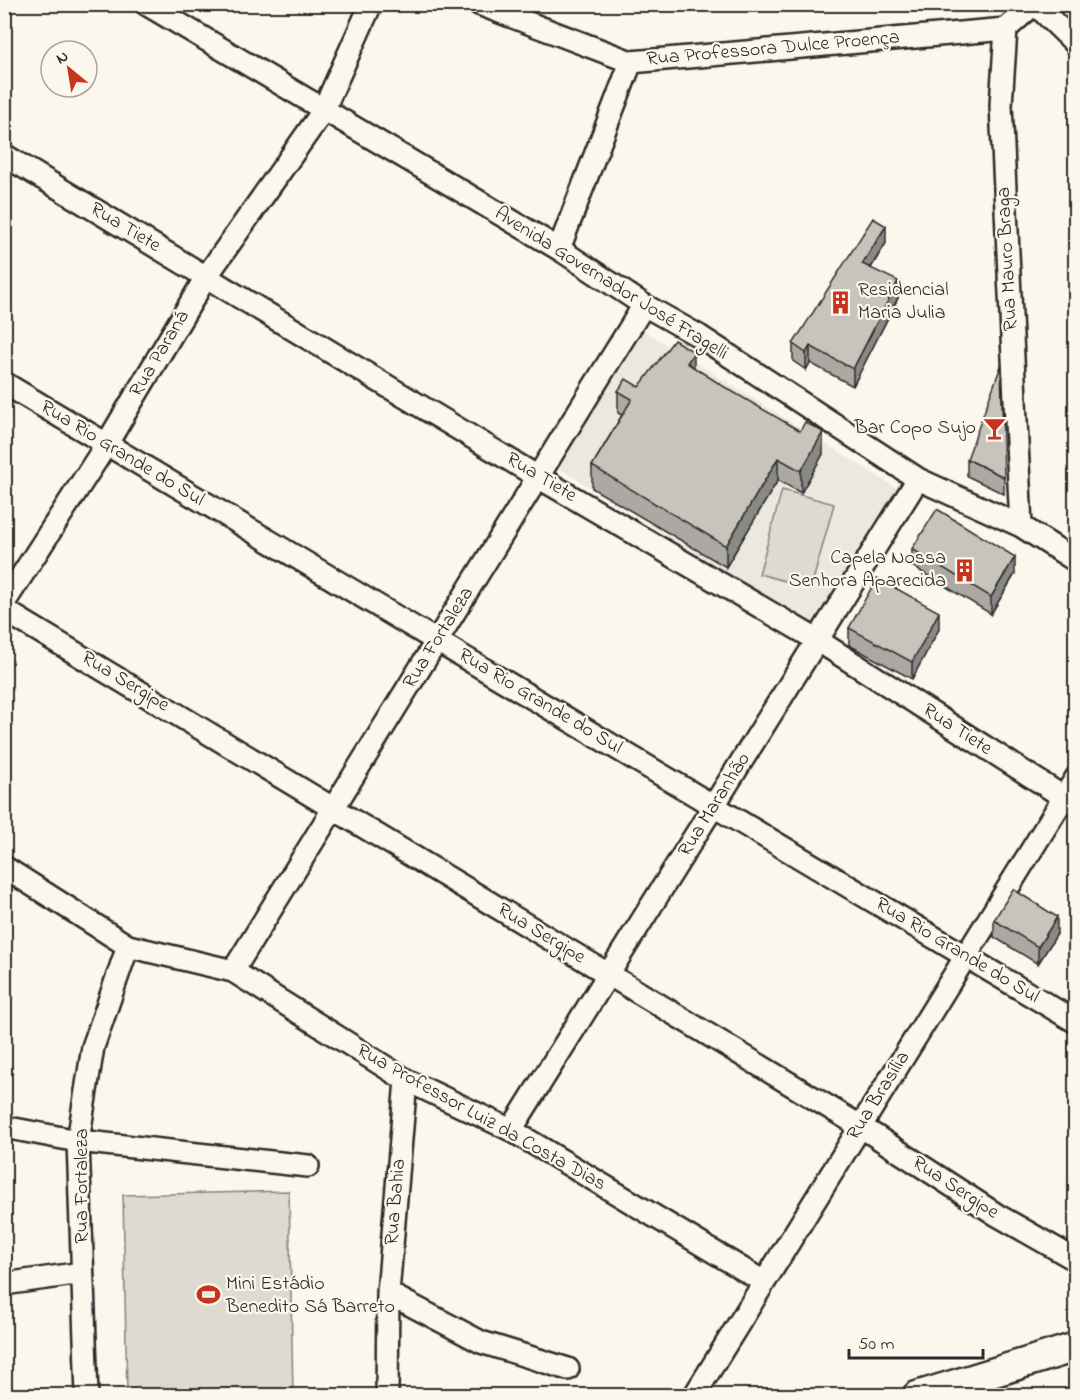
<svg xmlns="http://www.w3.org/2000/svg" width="1080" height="1400" viewBox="0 0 1080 1400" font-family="'Indie Flower',sans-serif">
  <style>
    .built { fill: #ebe8de }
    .green { fill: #dddad0; stroke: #84827e; stroke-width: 1.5 }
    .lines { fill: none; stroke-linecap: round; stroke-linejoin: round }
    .minor-casing { stroke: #2b2b2b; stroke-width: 26 }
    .secondary-casing { stroke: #2b2b2b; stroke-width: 33 }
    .minor { stroke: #fbf7ec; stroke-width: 21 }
    .secondary { stroke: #fbf7ec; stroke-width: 28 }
    .wall { fill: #aba9a2; stroke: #2b2b2b; stroke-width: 1.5 }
    .shaded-wall { fill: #8b8984; stroke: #2b2b2b; stroke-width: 1.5 }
    .building { fill: #c7c4bc; stroke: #2b2b2b; stroke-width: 1.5 }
    .labels { text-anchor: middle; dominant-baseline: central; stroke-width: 4.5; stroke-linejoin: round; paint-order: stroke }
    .street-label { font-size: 20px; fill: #2b2b2b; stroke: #fbf7ec }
    .poi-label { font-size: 20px; fill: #2b2b2b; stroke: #fbf7ec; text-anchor: start }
  </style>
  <rect width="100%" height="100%" fill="#fbf7ec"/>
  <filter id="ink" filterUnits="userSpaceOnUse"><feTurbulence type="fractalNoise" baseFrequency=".0167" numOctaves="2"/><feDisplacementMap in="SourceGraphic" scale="12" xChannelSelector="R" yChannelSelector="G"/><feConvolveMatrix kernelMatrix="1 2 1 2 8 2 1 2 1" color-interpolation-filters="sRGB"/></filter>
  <g filter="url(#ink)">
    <path class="built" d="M643,330l254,158 -86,137 -254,-158z"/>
    <path class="green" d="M782,490l52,14 -23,84 -52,-14z
      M289,1191l4,204h-166l-4,-200z"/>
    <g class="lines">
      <defs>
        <path id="minor" d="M146,4l413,245 85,56 55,31 219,143 103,47 55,35
          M479,4l152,58 375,-33
          M1035,4l41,40
          M4,155l534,322 279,163 259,165
          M559,249l72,-187
          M4,383l1072,639
          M1021,526l-20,-421 5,-76 28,-25
          M4,603l102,-158 100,-168 117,-166 48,-107
          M4,610l856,516 137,89 79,45
          M4,867l124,79 105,25 173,109 105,50 253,152
          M233,971l411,-666
          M4,1127l74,14 230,25
          M511,1130l407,-651
          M4,1284l78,-11
          M388,1293l93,49 87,27
          M87,1396l-9,-255 15,-94 35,-101
          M387,1396l1,-103 18,-213
          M694,1396l382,-618"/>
        <path id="secondary" d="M917,1396l159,-49"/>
      </defs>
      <use href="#minor" class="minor-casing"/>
      <use href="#secondary" class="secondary-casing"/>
      <use href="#minor" class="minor"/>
      <use href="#secondary" class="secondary"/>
    </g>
    <path class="wall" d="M886,243l-15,25 27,30 -45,88 -43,-23 -4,7 -13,-9v-17z
      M694,368l129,86 -22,39 -23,-13 -52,87 -134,-79v-22l30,-51 -4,-2v-22l21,-4z
      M967,459l37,18v17l-37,-18z
      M912,549l103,25 -24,40 -79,-48z
      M849,628l90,1 -27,50 -63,-34z
      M994,920l63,14 -19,30 -44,-27z"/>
    <path class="shaded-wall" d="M886,226v17l-24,38v-17z
      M898,281v17l-45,88v-17z
      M810,346v17l-4,7v-17z
      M694,352v22l-7,-11z
      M823,432v22l-22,39v-22z
      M778,458v22l-52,87v-21z
      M1015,557v17l-24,40v-17z
      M939,612v17l-27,50v-17z
      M1057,917v17l-19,30v-17z"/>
    <path class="building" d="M873,218l13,8 -24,38 36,17 -45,88 -43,-23 -4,7 -13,-9z
      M674,340l20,12 -7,11 36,23 77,45 5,-9 18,10 -22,39 -23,-13 -52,88 -134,-80 40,-67 -14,-8 8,-12 13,8z
      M1001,366l3,111 -37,-18z
      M937,509l78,48 -24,40 -79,-48z
      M877,578l62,34 -27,50 -63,-34z
      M1013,889l44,28 -19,30 -44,-27z"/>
  </g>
  <defs>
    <symbol id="building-bare" viewBox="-9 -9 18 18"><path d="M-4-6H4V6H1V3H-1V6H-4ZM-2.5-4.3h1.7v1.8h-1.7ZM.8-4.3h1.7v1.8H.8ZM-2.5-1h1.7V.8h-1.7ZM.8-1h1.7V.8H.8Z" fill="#c8321e" stroke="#fbf7ec" stroke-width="2.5" paint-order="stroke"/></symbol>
    <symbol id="bar-bare" viewBox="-9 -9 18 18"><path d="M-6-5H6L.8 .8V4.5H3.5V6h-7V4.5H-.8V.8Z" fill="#c8321e" stroke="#fbf7ec" stroke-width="2.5" paint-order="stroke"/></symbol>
    <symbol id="stadium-bare" viewBox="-9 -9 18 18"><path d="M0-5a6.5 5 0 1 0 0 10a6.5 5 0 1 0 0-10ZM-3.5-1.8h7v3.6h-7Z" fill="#c8321e" stroke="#fbf7ec" stroke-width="2.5" paint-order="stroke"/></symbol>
  </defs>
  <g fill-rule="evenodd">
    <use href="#building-bare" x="824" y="286" width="33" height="33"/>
    <use href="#bar-bare" x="978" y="412" width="33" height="33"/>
    <use href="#building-bare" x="948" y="554" width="33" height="33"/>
    <use href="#stadium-bare" x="192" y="1278" width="33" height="33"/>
  </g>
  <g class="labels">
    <g class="street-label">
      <text transform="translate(773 49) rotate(-5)">Rua Professora Dulce Proença</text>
      <text transform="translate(125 228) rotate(31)">Rua Tiete</text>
      <text transform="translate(1008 259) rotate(-93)">Rua Mauro Braga</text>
      <text transform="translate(611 284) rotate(32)">Avenida Governador José Fragelli</text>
      <text transform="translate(160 354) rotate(-59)">Rua Paraná</text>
      <text transform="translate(122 454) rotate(31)">Rua Rio Grande do Sul</text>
      <text transform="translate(541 478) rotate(31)">Rua Tiete</text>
      <text transform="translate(439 638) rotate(-58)">Rua Fortaleza</text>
      <text transform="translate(125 682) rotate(31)">Rua Sergipe</text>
      <text transform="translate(540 702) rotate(31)">Rua Rio Grande do Sul</text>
      <text transform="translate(957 730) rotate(33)">Rua Tiete</text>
      <text transform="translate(715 805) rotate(-58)">Rua Maranhão</text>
      <text transform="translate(541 934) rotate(31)">Rua Sergipe</text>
      <text transform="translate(957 951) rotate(31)">Rua Rio Grande do Sul</text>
      <text transform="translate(879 1096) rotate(-58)">Rua Brasília</text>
      <text transform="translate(481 1118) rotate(29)">Rua Professor Luiz da Costa Dias</text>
      <text transform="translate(82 1186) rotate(-90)">Rua Fortaleza</text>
      <text transform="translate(955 1188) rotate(33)">Rua Sergipe</text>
      <text transform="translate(396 1202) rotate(-85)">Rua Bahia</text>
    </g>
    <g class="poi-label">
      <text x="858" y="290">Residencial<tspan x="858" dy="23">Maria Julia</tspan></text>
      <text x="976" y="428" text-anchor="end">Bar Copo Sujo</text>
      <text x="946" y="558" text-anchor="end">Capela Nossa<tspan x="946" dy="23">Senhora Aparecida</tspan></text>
      <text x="226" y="1284">Mini Estádio<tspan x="226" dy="23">Benedito Sá Barreto</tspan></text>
    </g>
  </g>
  <rect width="1080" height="1400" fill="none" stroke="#fbf7ec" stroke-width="24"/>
  <rect x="12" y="12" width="1056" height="1376" fill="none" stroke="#2b2b2b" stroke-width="2" filter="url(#ink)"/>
  <g transform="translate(69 69) rotate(330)"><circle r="28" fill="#fbf7ec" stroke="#a8a59f" stroke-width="1.5"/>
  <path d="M0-4.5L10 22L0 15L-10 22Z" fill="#c8321e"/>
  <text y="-9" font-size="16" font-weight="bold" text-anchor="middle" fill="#2b2b2b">N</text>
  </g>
  <path d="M849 1349v9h134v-9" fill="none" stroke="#2b2b2b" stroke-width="3"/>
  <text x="858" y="1349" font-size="18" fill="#2b2b2b" stroke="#fbf7ec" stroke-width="4.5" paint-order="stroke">50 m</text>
</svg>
